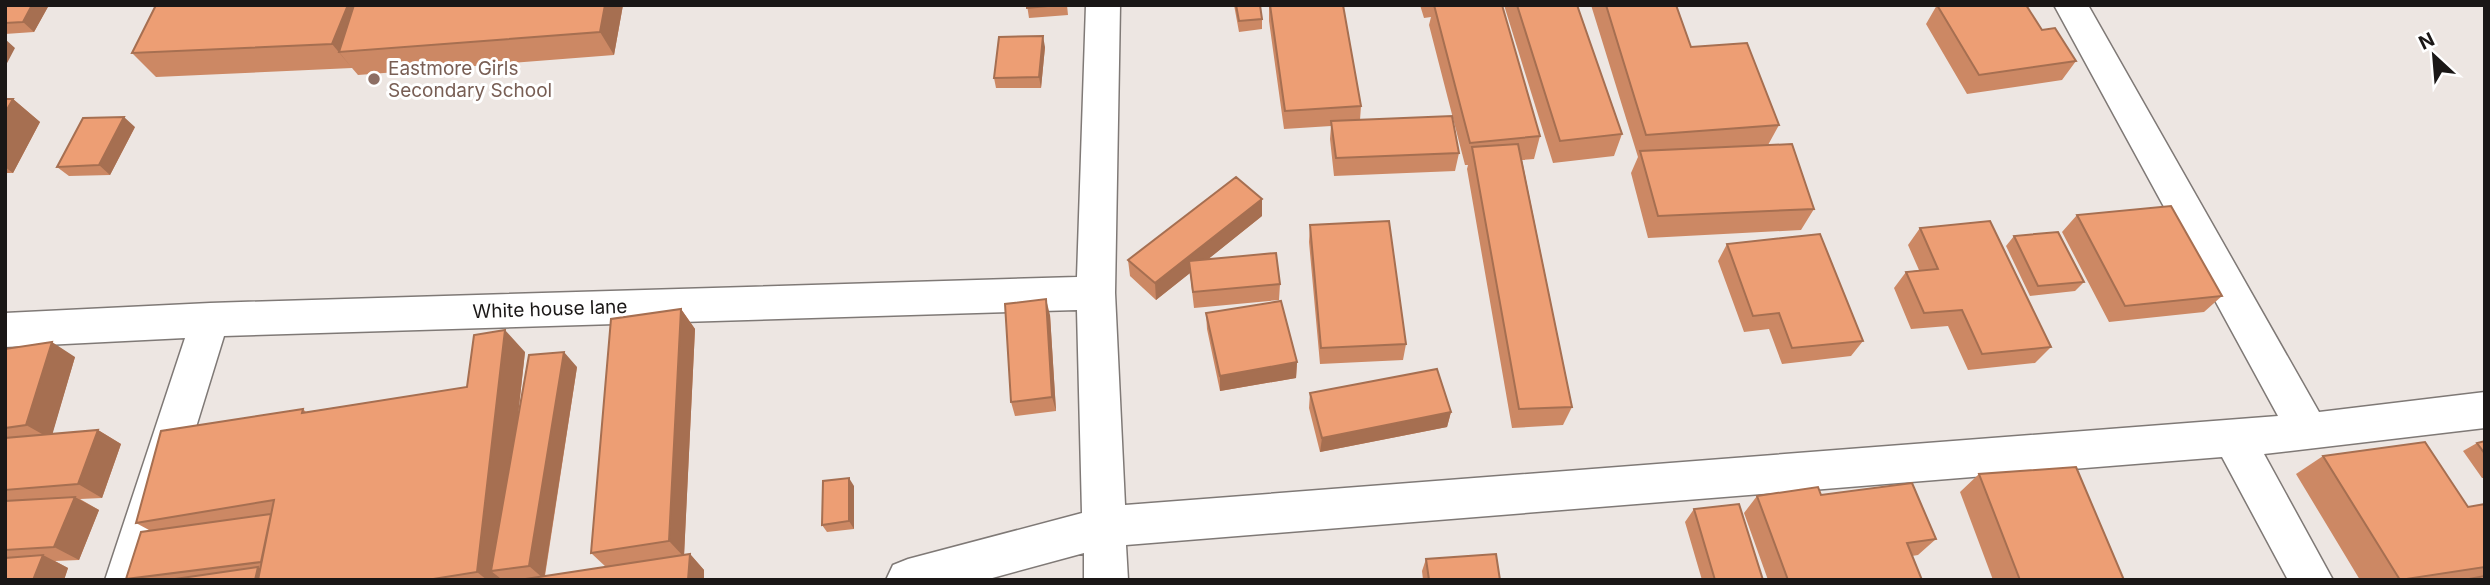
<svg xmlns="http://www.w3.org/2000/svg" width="2490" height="585" viewBox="0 0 2490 585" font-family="Inter,sans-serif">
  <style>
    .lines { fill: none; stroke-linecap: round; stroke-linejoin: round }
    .street-casing { stroke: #7f7976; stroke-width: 3 }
    .street { fill: #fff; fill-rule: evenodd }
    .wall { fill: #cc8864 }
    .shaded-wall { fill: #a66f51 }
    .building { fill: #ed9e74; stroke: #a66f51; stroke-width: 2 }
    .education-dot { fill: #8d6e63; stroke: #fff; stroke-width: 2.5 }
    .labels { text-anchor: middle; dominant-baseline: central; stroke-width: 6; stroke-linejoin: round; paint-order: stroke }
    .education-label { font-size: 19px; fill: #785e54; stroke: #fff; text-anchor: start }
    .street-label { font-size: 19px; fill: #1a1716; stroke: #fff }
  </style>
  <rect width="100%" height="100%" fill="#ede6e2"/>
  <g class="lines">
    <defs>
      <path id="street" d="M1086,5h34l-5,288 10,212 1153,-89 -224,-411h34l231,407 166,-20v36l-221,26 69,126h-45l-66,-123 -1096,88 2,35h-44v-27l-99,27h-99l7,-15 15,-6 174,-46 -5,-203 -853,26 -75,244h-44l80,-242 -180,9v-34l205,-10 867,-26z"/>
    </defs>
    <use href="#street" class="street-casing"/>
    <use href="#street" class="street"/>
  </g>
  <path class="wall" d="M5,5h44l-15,27 -29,2z
    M156,5h467l-9,50 -256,20 -6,-7 -196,9 -24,-24z
    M1027,5h40l1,10 -39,3z
    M1234,5h26l2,14v10l-23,3z
    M1269,5l92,101 -1,14 99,33 -4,18 -121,5 -4,-37 1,-13 -47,3 -15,-108z
    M1420,5h82l38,131 -6,23 -12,1 50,247 -9,18 -51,3 -45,-259 1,-4h-3l-36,-140 2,-8 -7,1z
    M1504,5h73l45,129 -8,22 -61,7z
    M1591,5h85l15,42 88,78 -11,20 46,64 -13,21 -153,8 -17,-65 7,-16z
    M1937,5l105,25 34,31 -14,19 -95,14 -41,-70z
    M1045,47l-4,41h-45l-2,-10z
    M5,99h8l27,23 -27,51h-8z
    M135,127l-25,48 -41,1 -12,-9z
    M2077,215l145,81 -18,16 -95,10 -47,-90z
    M1262,216l-54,43 72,25 -1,16 -85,8 -4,-35 -34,27 -26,-24 -2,-16z
    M1310,225l96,119 -3,16 -83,4 -11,-122z
    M1920,228l131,119 -16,16 -67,7 -20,-44 -37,3 -17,-41 12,-16 13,-2 -11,-25z
    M2014,236l70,46 -9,9 -45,5 -24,-50z
    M1727,244l136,97 -12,15 -69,8 -13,-35 -25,3 -26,-71z
    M681,309l14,20 -11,226 6,-1 14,16v10h-201l-3,-2v2l-374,-1 23,-49 -13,-7 167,-114 3,3 161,-25 58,-35 -8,72 60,-57 -32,209 61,-9 -15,-14z
    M1206,313l91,49 -1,16 -76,13 -13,-62z
    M1050,315l6,96 -41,5 -4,-14z
    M5,349l70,8 -23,77 46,-4 23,14 -19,54 -22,1 19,11 -20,50 -24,1 13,7 -4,12h-59z
    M1310,393l141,19 -4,15 -127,25 -11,-44z
    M2485,441v37h-3l-19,-27 14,-8z
    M2323,456l145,51 17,-3v76h-125l-64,-106z
    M1979,474l145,106h-131l-33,-88z
    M854,486v43l-27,3 -5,-7z
    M1821,495l115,44 -18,16 -6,1 10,24h-154l-24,-67 13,-17z
    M1694,509l69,71h-61l-17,-58z
    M1426,559l74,21h-77l-1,-9z"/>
  <path class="shaded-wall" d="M32,5h17l-15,27 -11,-10z
    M348,5h17l-26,47 13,16 -20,-24z
    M605,5h18l-9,50 -14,-23z
    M1043,36l2,11 -4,41 -2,-11z
    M5,39l10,9 -10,19z
    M13,99l27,23 -27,51 -8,-6v-54z
    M124,117l11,10 -25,48 -11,-10z
    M1262,199v17l-71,57 -2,-12 1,12 -34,27 -1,-17z
    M1046,299l4,16 6,96 -4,-14z
    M681,309l14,20 -11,228 -15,-16z
    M505,330l20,22 -24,218 -10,1 9,7v2h-13l-10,-8z
    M52,342l23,15 -24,82 -25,-14z
    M564,352l13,15 -33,212 -15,-13z
    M1297,362l-1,16 -76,13v-15z
    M1451,412l-4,15 -127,25 2,-14z
    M98,430l23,14 -19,54 -24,-14z
    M849,478l5,8v43l-5,-8z
    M75,497l24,13 -20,50 -25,-13z
    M690,554l14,16v10h-16z
    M43,555l25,13 -4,12h-31z
    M258,567l20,12v1h-23z"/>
  <path class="building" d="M5,5h27l-9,17 -18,1z
    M156,5h192l-16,39 -200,9z
    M354,5h251l-5,27 -261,20z
    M1027,5h32l-32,3z
    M1236,5h24l2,14 -23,2z
    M1270,5h73l18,101 -76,5z
    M1434,5h68l38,131 -70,7z
    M1517,5h60l45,129 -62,7z
    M1606,5h70l15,42 56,-4 32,82 -133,10z
    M1937,5h89l16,25 13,-2 21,33 -97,14z
    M1043,36l-4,41 -45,1 5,-41z
    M5,99h8l-8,14z
    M1452,116l7,37 -123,5 -5,-37z
    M124,117l-25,48 -42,2 26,-49z
    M1518,144l54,263 -53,2 -47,-262z
    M1792,144l22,65 -156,7 -18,-65z
    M1236,177l26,22 -107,84 -27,-23z
    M2171,206l51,90 -97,10 -48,-91z
    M1389,221l17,123 -85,4 -11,-123z
    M1990,221l61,126 -69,7 -20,-44 -38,3 -18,-41 32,-3 -18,-41z
    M2058,232l26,50 -46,4 -24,-50z
    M1820,234l43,107 -71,7 -13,-35 -26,3 -26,-72z
    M1276,253l4,31 -87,8 -4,-31z
    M1046,299l6,98 -41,5 -6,-98z
    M1281,301l16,61 -77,14 -14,-63z
    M681,309l-12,232 -78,12 20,-234z
    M505,330l-28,242 -50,8h-169l16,-80 -138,23 25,-92 142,-22 -1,4 165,-26 7,-52z
    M52,342l-26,83 -21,3v-79z
    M564,352l-35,214 -38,5 38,-216z
    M1437,369l14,43 -129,26 -12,-45z
    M98,430l-20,54 -73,6v-52z
    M2485,441v13l-8,-11z
    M2425,442l43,65 17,-3v63l-85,13 -77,-124z
    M2076,467l48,113h-104l-41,-106z
    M849,478v43l-27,4 1,-44z
    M1912,483l24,56 -29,4 15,37h-134l-31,-84 61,-9 3,8z
    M75,497l-21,50 -49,3v-49z
    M1739,504l24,76h-48l-21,-71z
    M271,514l-10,48 -135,17 15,-47z
    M690,554l-2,26h-169z
    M1496,554l4,26h-71l-3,-21z
    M43,555l-10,25h-28v-22z
    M258,567l-3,13h-87z
    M2485,576v4h-21z"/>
  <circle class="education-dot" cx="374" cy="79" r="7"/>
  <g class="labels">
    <g class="education-label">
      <text x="388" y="68">Eastmore Girls<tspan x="388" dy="22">Secondary School</tspan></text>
    </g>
    <g class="street-label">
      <text transform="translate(550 309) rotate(-2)">White house lane</text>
    </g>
  </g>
  <rect width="2490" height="585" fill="none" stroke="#1a1716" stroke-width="14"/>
  <g transform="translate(2434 56) rotate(334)" stroke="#ffffff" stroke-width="5" paint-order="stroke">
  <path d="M0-5L12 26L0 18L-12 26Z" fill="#1a1716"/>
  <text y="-10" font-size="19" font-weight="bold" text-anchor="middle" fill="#1a1716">N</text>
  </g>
</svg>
